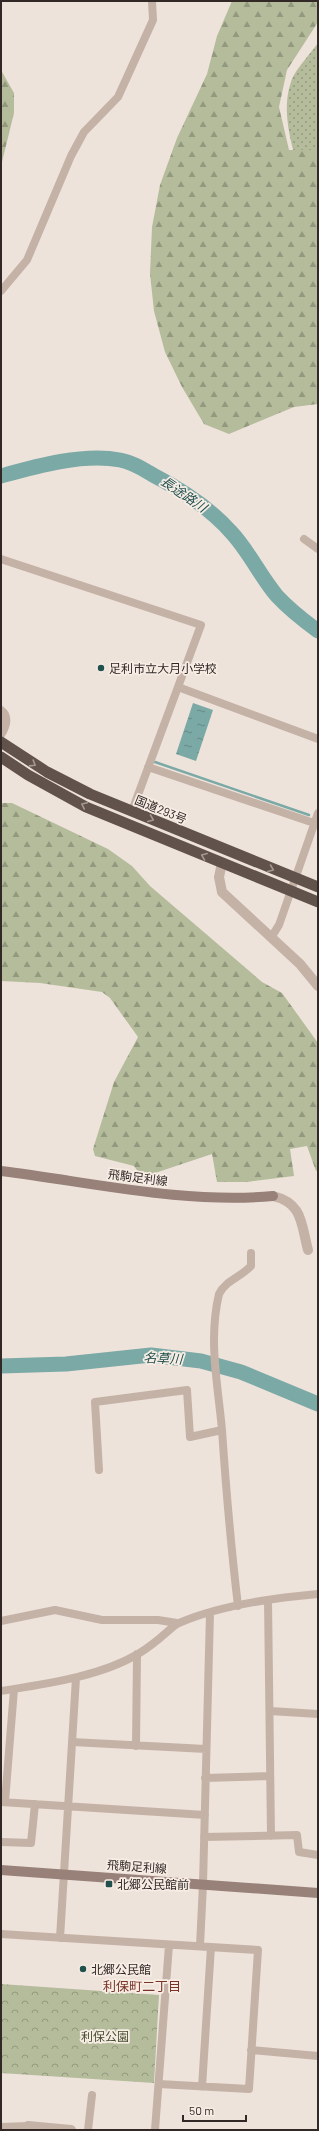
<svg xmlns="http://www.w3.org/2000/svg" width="319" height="2131" viewBox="0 0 319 2131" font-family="Barlow,'Noto Sans JP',sans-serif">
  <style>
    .grass { fill: url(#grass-dots) }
    .forest { fill: url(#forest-firs) }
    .park { fill: url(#park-crowns) }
    .water { fill: url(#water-ripples) }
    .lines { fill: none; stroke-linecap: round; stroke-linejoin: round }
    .stream { stroke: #7ba9a6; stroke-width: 2.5 }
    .river { stroke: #7ba9a6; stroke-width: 15 }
    .minor { stroke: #c5b2a7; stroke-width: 8 }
    .tertiary { stroke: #c5b2a7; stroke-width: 10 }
    .secondary { stroke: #988179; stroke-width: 10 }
    .trunk { stroke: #62524c; stroke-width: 11 }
    .oneway { stroke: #a59891 }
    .poi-dot { fill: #21504f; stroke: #f7ede5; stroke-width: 1.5 }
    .labels { text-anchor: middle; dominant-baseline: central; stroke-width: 3.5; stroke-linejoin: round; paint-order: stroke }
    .poi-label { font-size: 12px; fill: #322927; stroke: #f7ede5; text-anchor: start }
    .street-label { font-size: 12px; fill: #322927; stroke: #f7ede5 }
    .park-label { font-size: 12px; fill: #454e2d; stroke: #f7ede5 }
    .water-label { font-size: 13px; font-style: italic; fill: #21504f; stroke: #f7ede5 }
    .neighbourhood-label { font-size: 13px; fill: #793428; stroke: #f7ede5 }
  </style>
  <defs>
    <pattern id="grass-dots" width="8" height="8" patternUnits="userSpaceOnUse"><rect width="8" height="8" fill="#b4bc9b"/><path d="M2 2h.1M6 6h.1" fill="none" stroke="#93997e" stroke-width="1.8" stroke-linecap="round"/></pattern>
    <pattern id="forest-firs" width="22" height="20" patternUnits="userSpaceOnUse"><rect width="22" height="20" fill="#b4bc9b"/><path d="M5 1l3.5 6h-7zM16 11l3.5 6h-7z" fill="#93997e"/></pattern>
    <pattern id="park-crowns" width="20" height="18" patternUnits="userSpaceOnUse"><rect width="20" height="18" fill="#b4bc9b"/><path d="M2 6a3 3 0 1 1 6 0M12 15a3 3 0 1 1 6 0" fill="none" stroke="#93997e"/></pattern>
    <pattern id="water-ripples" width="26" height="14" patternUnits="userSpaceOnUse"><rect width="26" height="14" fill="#7ba9a6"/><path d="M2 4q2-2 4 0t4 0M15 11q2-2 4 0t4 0" fill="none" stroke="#658a87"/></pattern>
  </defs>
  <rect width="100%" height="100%" fill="#eee3da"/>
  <path class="grass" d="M318,43v111l-24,-1c-6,-23 -11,-48 -3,-71 3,-11 20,-29 27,-39z"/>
  <path class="forest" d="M232,1h86v21l-31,48 -8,37 10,43h29v254l-24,3 -65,27 -25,-10 -22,-37 -17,-35 -11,-41 -4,-37 2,-47 8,-42 17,-47 30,-64 10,-38z
    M1,70l13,23v20l-13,53z
    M1,803h11l96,46 24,17 18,20 112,96 20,11 36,50v127l-2,1 -9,-25 -17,3 4,27 -47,6h-30l-5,-28 -66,22 -7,-3 -5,-7 -39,-10 -2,-7 21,-67 24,-45 -28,-39 -8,-6 -62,-9 -39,-2z"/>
  <path class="park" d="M1,1984l158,11 -5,88 -153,-10z"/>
  <path class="water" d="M193,703l20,7 -17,51 -20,-7z"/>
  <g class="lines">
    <path class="stream" d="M155,762l154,53"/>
    <path class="river" d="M1,476c36,-10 82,-23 119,-16 12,2 23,9 33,15 29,15 56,32 78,57 18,19 29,44 46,64 12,13 26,24 41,35
      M1,1366l65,-2 85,-9 50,6 40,11 77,32"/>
    <path class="minor" d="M1,291l26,-31 44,-104 13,-24 34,-35 35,-77 -1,-19
      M304,539l14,10
      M1,559l200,66 -69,186
      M178,687l140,52
      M1,710c9,7 5,17 0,25
      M148,767l166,56
      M272,936l7,-11 39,-112
      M99,1470l-4,-68 92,-12 3,47 32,-7
      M268,1600l3,236
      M238,1606c-7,-59 -12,-117 -16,-176 -4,-45 -14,-90 -3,-136 6,-13 22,-17 32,-28v-13
      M1,1621l54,-11 47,10h56l19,3
      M1,1691c44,-7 98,-14 137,-37 10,-6 20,-14 29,-22 4,-3 7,-7 12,-9 42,-18 93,-25 139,-29
      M270,1711l48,3
      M72,1742l134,7
      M136,1746l1,-92
      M205,1778l65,-2
      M1,1802l204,13
      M5,1802l9,-113
      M204,1837l93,-2 2,17 19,3
      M1,1842l30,1 4,-39
      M1,1934l257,16 -9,139 -90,-5
      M60,1938l16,-260
      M200,1946l3,-62 7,-271
      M251,2050l67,6
      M202,2087l9,-140
      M1,2127l27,-1
      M88,2130l4,-35
      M155,2130l14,-185"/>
    <path class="tertiary" d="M222,863l-3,14 3,15 78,72 18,22
      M273,1196c30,7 28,28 35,54
      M28,2126l43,4"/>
    <path class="secondary" d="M1,1171c90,11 181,33 272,25
      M1,1870l317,23"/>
    <path class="trunk" d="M1,742l46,30 43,22 228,93
      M1,757l27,18 58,32 232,95"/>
  </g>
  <defs><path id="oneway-chevron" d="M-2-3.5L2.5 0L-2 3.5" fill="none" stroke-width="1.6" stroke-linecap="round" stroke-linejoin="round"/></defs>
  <g class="oneway">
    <use href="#oneway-chevron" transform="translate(33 764) rotate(32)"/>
    <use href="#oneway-chevron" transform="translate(84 805) rotate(-155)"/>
    <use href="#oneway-chevron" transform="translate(151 819) rotate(22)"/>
    <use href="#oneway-chevron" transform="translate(204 856) rotate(-158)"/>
    <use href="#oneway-chevron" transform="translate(271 869) rotate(22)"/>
  </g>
  <g class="poi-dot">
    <circle cx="101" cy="668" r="4"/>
    <rect x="105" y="1880" width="8" height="8" rx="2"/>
    <circle cx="83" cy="1969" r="4"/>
  </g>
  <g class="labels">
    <g class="poi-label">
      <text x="109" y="668">足利市立大月小学校</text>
      <text x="117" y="1884">北郷公民館前</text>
      <text x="91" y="1969">北郷公民館</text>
    </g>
    <g class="street-label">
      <text transform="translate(161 809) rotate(22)">国道293号</text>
      <text transform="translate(138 1177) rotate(7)">飛駒足利線</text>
      <text transform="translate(137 1866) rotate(4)">飛駒足利線</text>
    </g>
    <g class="park-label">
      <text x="105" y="2036">利保公園</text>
    </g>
    <g class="water-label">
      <text transform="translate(184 494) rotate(34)">長途路川</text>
      <text transform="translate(163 1358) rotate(3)">名草川</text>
    </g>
    <g class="neighbourhood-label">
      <text x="142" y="1986">利保町二丁目</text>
    </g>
  </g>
  <rect width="319" height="2131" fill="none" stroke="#322927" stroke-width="4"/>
  <path d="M183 2115v6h63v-6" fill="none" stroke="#322927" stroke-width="2"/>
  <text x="189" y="2115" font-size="12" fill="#322927" stroke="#f7ede5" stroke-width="3" paint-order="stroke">50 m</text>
</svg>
